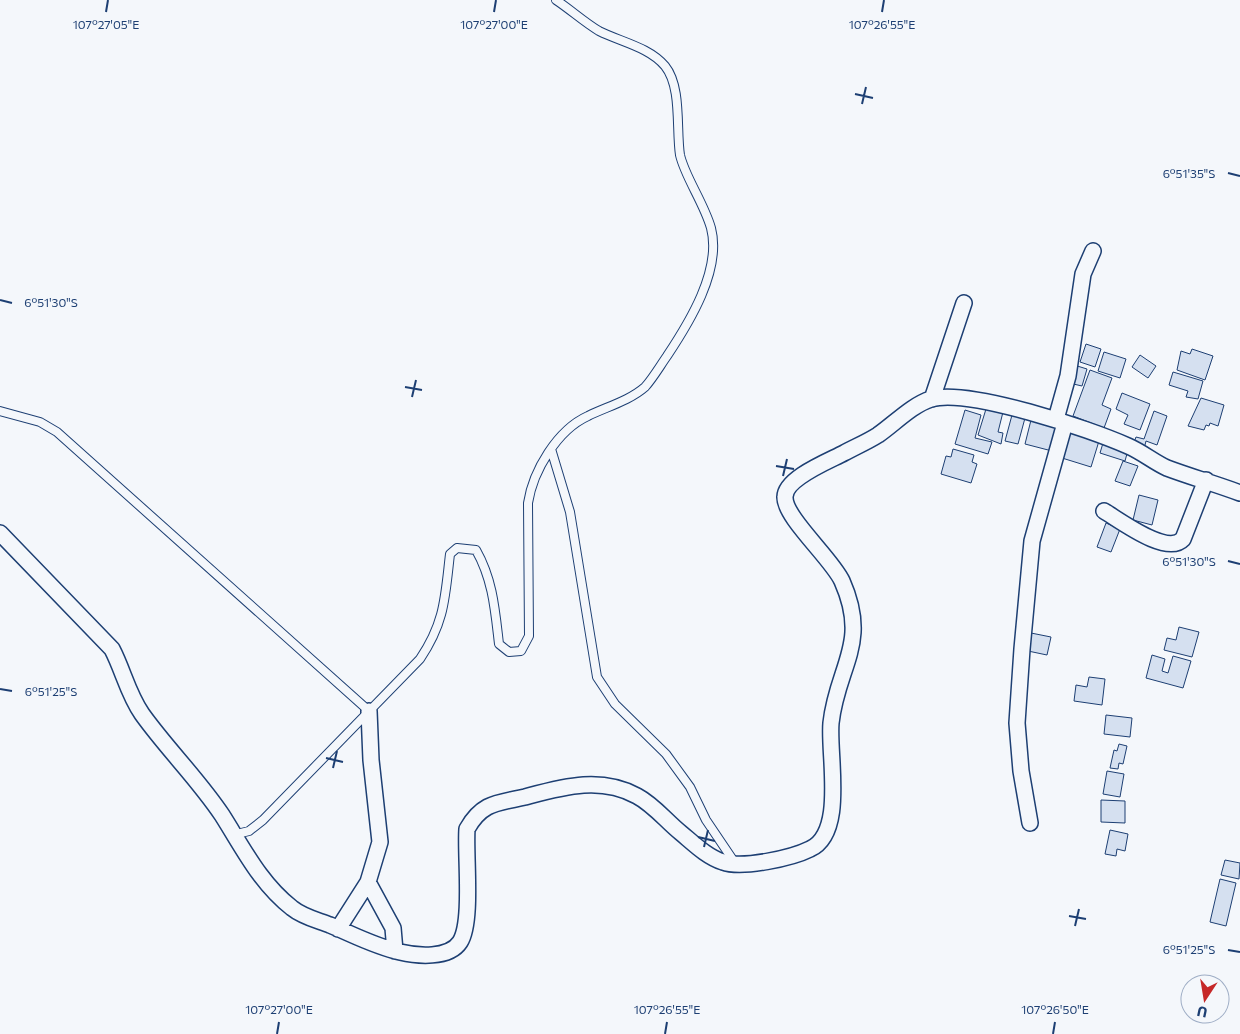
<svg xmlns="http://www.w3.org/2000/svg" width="1240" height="1034" viewBox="0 0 1240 1034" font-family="Commissioner,sans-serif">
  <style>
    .building { fill: #d5e0f0; stroke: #1d3f73 }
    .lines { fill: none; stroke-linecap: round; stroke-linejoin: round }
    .service-casing { stroke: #1d3f73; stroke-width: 10 }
    .minor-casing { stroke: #1d3f73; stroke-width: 18 }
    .service { stroke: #f4f7fb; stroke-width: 8 }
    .minor { stroke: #f4f7fb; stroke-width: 15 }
    .ticks { fill: none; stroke: #1d3f73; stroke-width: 2 }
    .ticks-label { font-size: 12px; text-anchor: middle; fill: #1d3f73; stroke: #f4f7fb; stroke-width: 4; stroke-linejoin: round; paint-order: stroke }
  </style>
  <rect width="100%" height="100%" fill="#f4f7fb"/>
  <path class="building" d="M1086,344l15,5 -6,18 -15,-5z
    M1192,349l21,7 -8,24 -28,-10 4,-19 9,3z
    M1104,352l22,7 -6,19 -22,-7z
    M1140,355l16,11 -8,12 -16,-11z
    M1074,365l13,4 -5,17 -13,-3z
    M1090,370l22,8 -10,27 9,4 -7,19 -31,-12z
    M1173,372l30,9 -5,18 -12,-2 2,-6 -19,-6z
    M1122,393l28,11 -10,26 -16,-6 4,-9 -12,-6z
    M1201,398l23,7 -6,21 -8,-3 -1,3 -3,-1 -2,5 -16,-4z
    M986,409l17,3 -5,20 5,1 -2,11 -23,-9z
    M965,410l16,5 -6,23 17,4 -4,12 -33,-10z
    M1154,411l13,5 -10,29 -11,-4 -2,8 -11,-4 3,-8 8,2z
    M1012,415l13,3 -7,26 -13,-3z
    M1031,420l27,7 -6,24 -27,-7z
    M1069,432l30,9 -8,26 -29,-9z
    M1103,443l25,7 -3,11 -25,-8z
    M953,449l21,6 -2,7 5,2 -6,19 -30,-9 5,-18 5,1z
    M1123,461l15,5 -8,20 -15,-5z
    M1139,495l19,5 -6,25 -19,-5z
    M1106,523l14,6 -9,23 -14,-5z
    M1179,627l20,5 -7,25 -28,-7 3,-12 9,2z
    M1031,633l20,4 -4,18 -19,-4z
    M1152,655l13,4 -3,12 6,2 5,-17 18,5 -8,27 -37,-10z
    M1089,677l16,2 -3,26 -28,-4 2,-16 11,2z
    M1106,715l26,3 -2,19 -26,-3z
    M1119,744l8,2 -4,18 -4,-1 -1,6 -8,-1 4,-18 3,1z
    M1107,771l17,3 -4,23 -17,-3z
    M1101,800l24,1v22l-24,-1z
    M1110,830l18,4 -3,17 -8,-2 -1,7 -11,-2z
    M1225,860l15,3 -1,16 -18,-4z
    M1220,879l16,4 -10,43 -16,-4z"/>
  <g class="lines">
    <defs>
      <path id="service" d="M0,411l40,11 17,10 312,279
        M551,449l19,63 27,165 18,27 51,50 24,33 16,33 29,43
        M233,835l16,-4 14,-11 157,-161c25,-37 25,-62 30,-105l7,-6 19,2c17,30 19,60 23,94l10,8 12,-1 8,-15 -1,-133c5,-32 29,-73 60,-87 18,-9 41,-15 57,-29 8,-9 15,-21 22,-31 22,-33 55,-86 44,-128 -7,-25 -26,-51 -31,-73 -4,-26 2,-68 -15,-89 -16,-19 -44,-24 -66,-35 -15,-9 -28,-21 -43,-31"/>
      <path id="minor" d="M932,399l32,-96
        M1056,419l12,-43 15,-102 10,-23
        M1104,511c17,10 63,45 79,28l23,-59
        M0,533l112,116c11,21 16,45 30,65 25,35 56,65 80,101 21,33 38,68 70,93 11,9 25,12 38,17 24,10 44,21 70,27 17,4 49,7 60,-10 13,-20 5,-88 7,-113 15,-27 31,-26 58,-32 38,-10 75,-21 112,-1 17,9 29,25 44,37 12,10 26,24 42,29 19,7 69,-4 87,-13 36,-16 18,-94 21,-126 6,-57 39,-79 11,-142 -10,-22 -58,-64 -57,-84 0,-19 44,-36 59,-44 11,-6 23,-11 34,-18 16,-11 34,-30 53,-36 37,-11 159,30 197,47 14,6 26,16 39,22 24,9 49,16 73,25
        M1030,823l-9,-52 -4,-48 5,-74 10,-108 33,-118
        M368,882l25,46 2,23
        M338,929l30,-47 12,-40 -9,-82 -2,-49"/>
    </defs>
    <use href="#service" class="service-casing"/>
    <use href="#minor" class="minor-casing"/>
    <use href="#service" class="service"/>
    <use href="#minor" class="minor"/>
  </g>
  <path class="ticks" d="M106,12l2,-12M494,12l2,-12M882,12l2,-12M855,94l18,4M862,104l4,-17M1228,173l12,3M0,300l12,3M405,387l17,3M412,397l4,-17M776,466l18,3M783,476l4,-17M1228,561l12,3M0,689l12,2M326,758l17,4M333,768l4,-17M698,837l17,4M704,847l4,-17M1069,916l17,3M1075,926l4,-17M1228,950l12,2M277,1034l2,-12M665,1034l2,-12M1053,1034l2,-12"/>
  <g class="ticks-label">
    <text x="106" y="29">107°27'05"E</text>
    <text x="494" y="29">107°27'00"E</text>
    <text x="882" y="29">107°26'55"E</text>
    <text x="1189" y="178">6°51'35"S</text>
    <text x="51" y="307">6°51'30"S</text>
    <text x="1189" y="566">6°51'30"S</text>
    <text x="51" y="696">6°51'25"S</text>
    <text x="1189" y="954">6°51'25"S</text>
    <text x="279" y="1014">107°27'00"E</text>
    <text x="667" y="1014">107°26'55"E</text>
    <text x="1055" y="1014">107°26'50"E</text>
  </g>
  <g transform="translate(1205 999) rotate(192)"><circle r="24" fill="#f4f7fb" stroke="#9eadc5"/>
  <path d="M0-4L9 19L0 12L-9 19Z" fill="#c62828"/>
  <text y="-8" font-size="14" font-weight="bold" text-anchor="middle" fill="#1d3f73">U</text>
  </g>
</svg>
